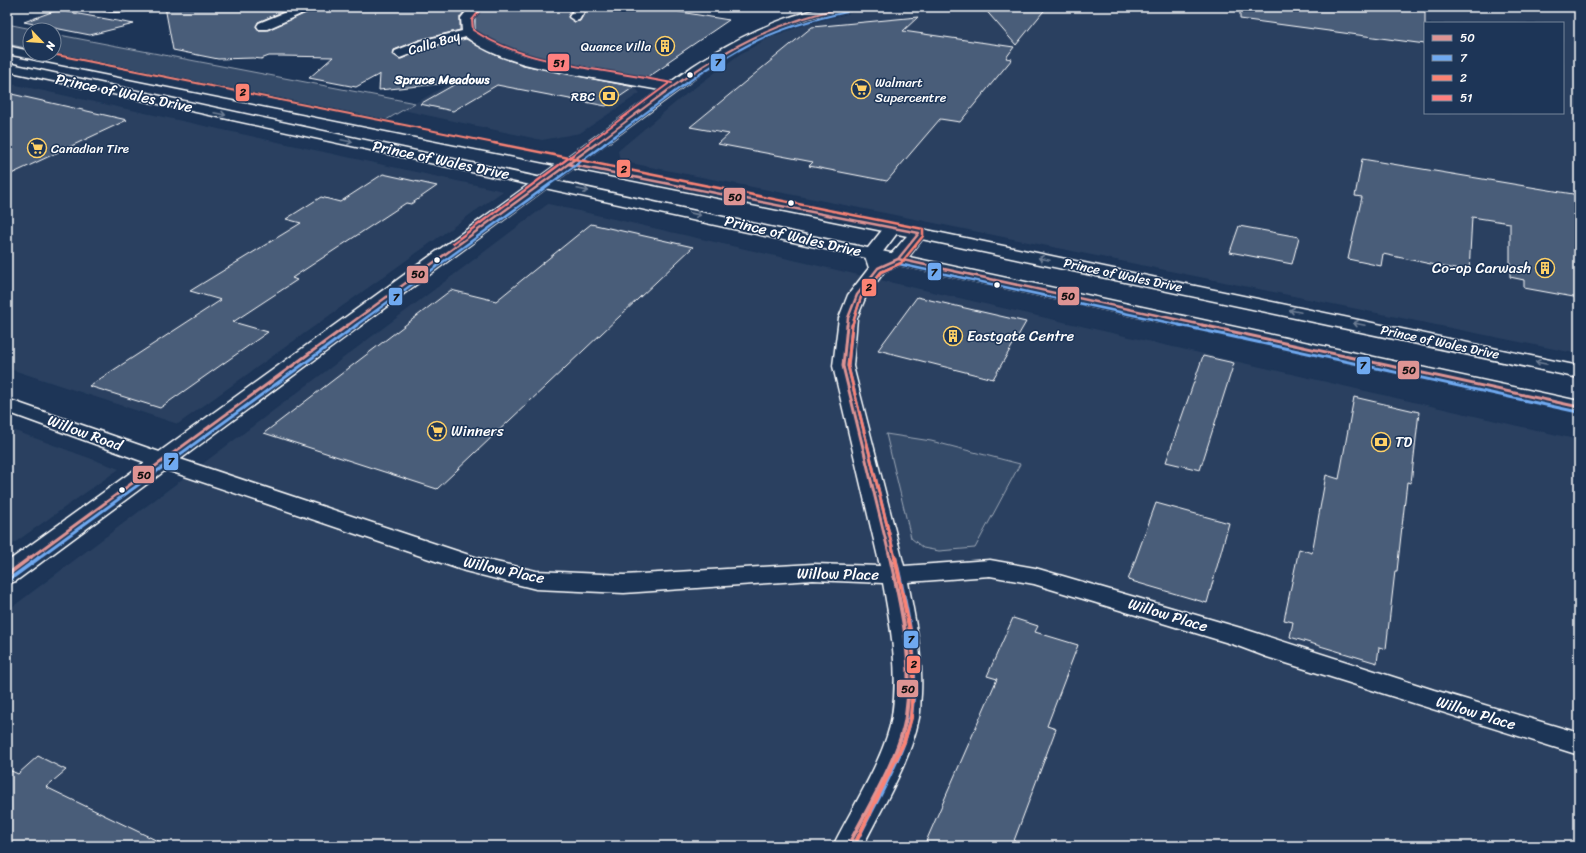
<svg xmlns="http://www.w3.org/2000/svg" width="1586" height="853" viewBox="0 0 1586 853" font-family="Sriracha,sans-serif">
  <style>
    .built { fill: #2a4161; fill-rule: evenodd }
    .green { fill: #364b69; stroke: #9aa5b4 }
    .building { fill: #4a5d79; stroke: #fff }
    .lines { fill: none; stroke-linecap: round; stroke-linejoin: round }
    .minor-casing { stroke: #fff; stroke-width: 3 }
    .tertiary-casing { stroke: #fff; stroke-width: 3 }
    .secondary-casing { stroke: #fff; stroke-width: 3 }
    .minor { fill: #1d3557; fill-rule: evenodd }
    .tertiary { fill: #1d3557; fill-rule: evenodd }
    .secondary { fill: #1d3557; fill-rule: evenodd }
    .bus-1-far3-casing { stroke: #1d3557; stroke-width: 4 }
    .bus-1-far2-casing { stroke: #1d3557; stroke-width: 5 }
    .bus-1-far1-casing { stroke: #1d3557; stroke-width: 6 }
    .bus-1-casing { stroke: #1d3557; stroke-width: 7 }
    .bus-2-far3-casing { stroke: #1d3557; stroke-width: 4 }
    .bus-2-far2-casing { stroke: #1d3557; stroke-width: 5 }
    .bus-2-far1-casing { stroke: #1d3557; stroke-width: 6 }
    .bus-2-casing { stroke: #1d3557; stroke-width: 7 }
    .bus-3-far3-casing { stroke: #1d3557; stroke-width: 4 }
    .bus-3-far2-casing { stroke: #1d3557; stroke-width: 5 }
    .bus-3-far1-casing { stroke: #1d3557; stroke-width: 6 }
    .bus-3-casing { stroke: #1d3557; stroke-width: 7 }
    .bus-4-far1-casing { stroke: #1d3557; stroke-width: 4 }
    .bus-4-casing { stroke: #1d3557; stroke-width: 5 }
    .bus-1-far3 { stroke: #de9494; stroke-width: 2 }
    .bus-1-far2 { stroke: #de9494; stroke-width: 2.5 }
    .bus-1-far1 { stroke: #de9494; stroke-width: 3 }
    .bus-1 { stroke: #de9494; stroke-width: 4 }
    .bus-2-far3 { stroke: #6fa9f0; stroke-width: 2 }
    .bus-2-far2 { stroke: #6fa9f0; stroke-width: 2.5 }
    .bus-2-far1 { stroke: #6fa9f0; stroke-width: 3 }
    .bus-2 { stroke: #6fa9f0; stroke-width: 4 }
    .bus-3-far3 { stroke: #fb8374; stroke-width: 2 }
    .bus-3-far2 { stroke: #fb8374; stroke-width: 2.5 }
    .bus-3-far1 { stroke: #fb8374; stroke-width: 3 }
    .bus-3 { stroke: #fb8374; stroke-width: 4 }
    .bus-4-far1 { stroke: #ff8080; stroke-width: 2 }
    .bus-4 { stroke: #ff8080; stroke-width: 2.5 }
    .oneway { stroke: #6c7c92 }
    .bus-dot { fill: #fff; stroke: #1d3557; stroke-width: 1.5 }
    .labels { text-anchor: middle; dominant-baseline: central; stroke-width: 3; stroke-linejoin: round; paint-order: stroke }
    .far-street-label { font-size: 13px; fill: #fff; stroke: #1d3557 }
    .far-poi-label { font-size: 13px; fill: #fff; stroke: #1d3557; text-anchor: end }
    .far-neighbourhood-label { font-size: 13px; font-weight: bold; fill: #fff; stroke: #1d3557 }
    .street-label { font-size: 15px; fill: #fff; stroke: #1d3557 }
    .poi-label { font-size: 15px; fill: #fff; stroke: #1d3557; text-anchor: start }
    .line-badge { stroke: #1d3557; stroke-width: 1.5 }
    .pale-badge-label { font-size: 11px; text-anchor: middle; font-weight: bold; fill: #111 }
  </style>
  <rect width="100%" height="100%" fill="#1d3557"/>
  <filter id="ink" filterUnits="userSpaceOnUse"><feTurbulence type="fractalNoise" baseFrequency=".025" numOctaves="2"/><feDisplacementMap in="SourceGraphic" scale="8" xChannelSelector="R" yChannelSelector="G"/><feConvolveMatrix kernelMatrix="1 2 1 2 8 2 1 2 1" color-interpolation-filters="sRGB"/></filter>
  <g filter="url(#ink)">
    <path class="built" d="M889,7h690v347l-699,-142 -260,-51 -2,-10 63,-53 59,-44 31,-17 30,-11 60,-16zM1425,23h138v90h-138z
      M493,59l30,8 112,21 5,5 -60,40 -38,7 -139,-30z
      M7,83l496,108 -325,233 -171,-56z
      M548,204l1031,236v406h-1572v-235z
      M7,428l112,41 -112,79z"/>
    <path class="green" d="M7,24l30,6h-7v19l-23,-5z
      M54,34l361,69 -29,17 -332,-67z
      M886,434l45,7 89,23 -45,84 -36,3 -16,-3 -12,-10z"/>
    <path class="building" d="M165,7h129l-36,15 -2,5 3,3h9l45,-20 3,-3h152l-8,10v13l-41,10 -25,10 -1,4 8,5 27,-11 38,-9 27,15 30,11 111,22 -28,19 -109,-21 -44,26 -33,-7 39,-22 -80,8 1,-16 -24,13 -47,-9 24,-21 -51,-1h-13l-8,3 -8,-1 -35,1 -45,-9z
      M483,7h90l-5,10 7,5 5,-1 8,-14h62l79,13 -63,43h3l-22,15 -103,-19 -43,-13 -26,-15v-13z
      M983,7h64l-31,38z
      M1240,7h185v37l-185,-25z
      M57,10l77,14 -44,11 -66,-13z
      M918,17l-15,14 111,16 -8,11 6,1 -52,63 -20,-3 -53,62 -78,-15 4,-4 -95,-18 11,-10 -39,-7 122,-100z
      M7,93l120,27 -120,56z
      M1362,159l217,36v103l-55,-10v-8l-14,-3v-54l-38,-6 -3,55 -86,-18 -2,12 -33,-7 14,-62 -7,-1z
      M383,174l54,12 -26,18 -5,-1 -114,75 5,2 -64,42 35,10 -108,76 -71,-22 132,-86 -31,-9 111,-68 -15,-4 35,-22 19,5z
      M591,224l102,23 -256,242 -173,-56 187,-143 45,11z
      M1239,226l60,11 -7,27 -62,-12z
      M917,297l109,25 -33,57 -115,-29z
      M1203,356l31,7 -34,107 -34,-8z
      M1354,397l65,15 -8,71 -4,-1 -10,89h-2l-9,78 -7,-2 -2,16 -87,-26 3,-15 -9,-2 15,-71 13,4 14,-78 13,4z
      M1156,503l73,20 -22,80 -79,-23z
      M1013,618l25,8 -3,6 43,13 -31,81 9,3 -44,117h-88l73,-167 -10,-3z
      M38,756l28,14 -20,17 122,59h-161v-77l11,5z"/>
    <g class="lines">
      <defs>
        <path id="minor" d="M98,7h36c-5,6 -31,6 -36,0z
          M298,7h16l-2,2 -45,20h-8l-2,-3 2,-3z
          M470,7h12l-9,11 1,14c34,24 75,30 115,37 28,5 55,10 82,15l5,1 2,3 -2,3 -5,1c-28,-5 -56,-10 -84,-15 -42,-8 -87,-14 -121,-40l-38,10 -28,11 -6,-4 1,-3 25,-10 42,-10 -1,-13z
          M575,7h12l-8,13 -4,1 -6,-4z
          M893,223l6,1 2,4 -19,25 2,6c16,-8 23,-34 41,-30l2,4 -23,30 -20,9 -18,24 -9,22 -4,48 51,200 86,-6 45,8 209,61 190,61 145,43v22l-312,-98 -32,-12 -201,-61 -44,-8 -82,6c7,38 15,73 13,112 -1,8 0,16 -2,24 -9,45 -36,87 -56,128h-30c18,-37 53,-90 59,-130 7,-45 -1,-88 -9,-133l-70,-3 -189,13 -88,-4 -71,-18 -310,-105 -148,-54v-13l164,57 307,102 58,13 88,4 189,-11 67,2 -47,-200 6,-48 9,-23 21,-27 -5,-15 23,-29z"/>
        <path id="tertiary" d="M827,7h25l-2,3c-14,3 -28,5 -42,9 -38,12 -72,31 -105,53l-687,509 -9,3v-22l686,-496c42,-27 85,-49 134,-59z"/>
        <path id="secondary" d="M7,46l23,5v3h17l846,169 686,143v12l-686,-145 -886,-179z
          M7,63l1572,338v12l-1572,-342z"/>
      </defs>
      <use href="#minor" class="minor-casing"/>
      <use href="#tertiary" class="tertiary-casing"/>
      <use href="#secondary" class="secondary-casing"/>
      <use href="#minor" class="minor"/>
      <use href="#tertiary" class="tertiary"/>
      <use href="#secondary" class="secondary"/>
      <defs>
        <path id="bus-1-far3" d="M596,144c50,-37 99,-78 155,-105 31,-15 62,-25 95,-32"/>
        <path id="bus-1-far2" d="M568,164l351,69 -21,26 -20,9 -21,27 -9,23 -1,8
          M898,259l309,67
          M347,326l250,-183"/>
        <path id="bus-1-far1" d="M847,325l-4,41 47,192
          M1202,325l377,82
          M30,558l318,-233"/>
        <path id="bus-1" d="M7,575l24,-18
          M848,846c18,-35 53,-92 58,-130 8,-53 -4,-107 -16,-159"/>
        <path id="bus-2-far3" d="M604,144c48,-35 95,-74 148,-101 30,-15 62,-24 95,-31"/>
        <path id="bus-2-far2" d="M355,326l251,-183
          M852,326l9,-29 20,-25 18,-8 285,62"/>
        <path id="bus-2-far1" d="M852,325l-4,41 47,192
          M1179,325l399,87
          M38,558l319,-233"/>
        <path id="bus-2" d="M10,579l30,-22
          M854,846c16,-33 38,-70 50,-104 21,-59 5,-126 -9,-185"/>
        <path id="bus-3-far3" d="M52,54l447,90"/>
        <path id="bus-3-far2" d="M494,143l429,86v7l-22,27 -20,9 -20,25 -9,29"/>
        <path id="bus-3-far1" d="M852,325l-4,41 47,192"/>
        <path id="bus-3" d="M854,846l50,-104 7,-24 3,-50 -3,-32 -16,-79"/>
        <path id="bus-4-far1" d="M480,10l-8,10 1,10c36,24 76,31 118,39 27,4 54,9 81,14
          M587,144l81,-60"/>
        <path id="bus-4" d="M453,243l136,-100"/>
      </defs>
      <use href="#bus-1-far3" class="bus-1-far3-casing"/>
      <use href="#bus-1-far2" class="bus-1-far2-casing"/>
      <use href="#bus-1-far1" class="bus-1-far1-casing"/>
      <use href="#bus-1" class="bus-1-casing"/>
      <use href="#bus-2-far3" class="bus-2-far3-casing"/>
      <use href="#bus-2-far2" class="bus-2-far2-casing"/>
      <use href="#bus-2-far1" class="bus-2-far1-casing"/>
      <use href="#bus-2" class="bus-2-casing"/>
      <use href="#bus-3-far3" class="bus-3-far3-casing"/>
      <use href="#bus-3-far2" class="bus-3-far2-casing"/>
      <use href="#bus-3-far1" class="bus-3-far1-casing"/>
      <use href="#bus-3" class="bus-3-casing"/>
      <use href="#bus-4-far1" class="bus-4-far1-casing"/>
      <use href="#bus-4" class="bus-4-casing"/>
      <use href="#bus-1-far3" class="bus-1-far3"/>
      <use href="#bus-1-far2" class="bus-1-far2"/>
      <use href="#bus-1-far1" class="bus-1-far1"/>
      <use href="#bus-1" class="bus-1"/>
      <use href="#bus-2-far3" class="bus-2-far3"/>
      <use href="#bus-2-far2" class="bus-2-far2"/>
      <use href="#bus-2-far1" class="bus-2-far1"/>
      <use href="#bus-2" class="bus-2"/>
      <use href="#bus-3-far3" class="bus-3-far3"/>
      <use href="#bus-3-far2" class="bus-3-far2"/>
      <use href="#bus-3-far1" class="bus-3-far1"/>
      <use href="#bus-3" class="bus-3"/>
      <use href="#bus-4-far1" class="bus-4-far1"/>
      <use href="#bus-4" class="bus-4"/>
    </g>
    <defs><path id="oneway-shaft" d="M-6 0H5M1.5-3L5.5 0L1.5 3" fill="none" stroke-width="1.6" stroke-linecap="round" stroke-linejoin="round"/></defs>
    <g class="oneway">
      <use href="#oneway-shaft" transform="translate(220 114) rotate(12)"/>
      <use href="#oneway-shaft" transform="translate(347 141) rotate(12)"/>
      <use href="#oneway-shaft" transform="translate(583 190) rotate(12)"/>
      <use href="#oneway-shaft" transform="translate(695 214) rotate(13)"/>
      <use href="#oneway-shaft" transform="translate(1044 259) rotate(-168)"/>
      <use href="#oneway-shaft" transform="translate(1295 311) rotate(-168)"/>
      <use href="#oneway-shaft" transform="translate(1359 324) rotate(-168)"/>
      <use href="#oneway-shaft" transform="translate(1541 363) rotate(-168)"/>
    </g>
  </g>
  <defs>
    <symbol id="building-ring" viewBox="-11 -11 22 22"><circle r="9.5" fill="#1d3557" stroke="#ffd166" stroke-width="1.5"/><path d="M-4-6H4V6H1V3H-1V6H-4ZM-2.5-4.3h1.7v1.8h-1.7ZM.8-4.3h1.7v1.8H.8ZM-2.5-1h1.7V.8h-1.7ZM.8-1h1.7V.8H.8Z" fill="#ffd166"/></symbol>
    <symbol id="supermarket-ring" viewBox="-11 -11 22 22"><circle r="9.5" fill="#1d3557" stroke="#ffd166" stroke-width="1.5"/><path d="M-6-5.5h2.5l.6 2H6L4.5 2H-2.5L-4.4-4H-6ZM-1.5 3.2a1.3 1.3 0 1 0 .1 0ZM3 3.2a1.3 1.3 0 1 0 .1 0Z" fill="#ffd166"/></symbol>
    <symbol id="bank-ring" viewBox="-11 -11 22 22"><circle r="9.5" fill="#1d3557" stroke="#ffd166" stroke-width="1.5"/><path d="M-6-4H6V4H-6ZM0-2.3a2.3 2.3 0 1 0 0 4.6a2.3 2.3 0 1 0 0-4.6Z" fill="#ffd166"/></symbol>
  </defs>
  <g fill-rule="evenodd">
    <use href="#building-ring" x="654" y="35" width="22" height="22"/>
    <use href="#supermarket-ring" x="850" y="78" width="22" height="22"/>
    <use href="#bank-ring" x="598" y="85" width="22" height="22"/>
    <use href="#supermarket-ring" x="26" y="137" width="22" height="22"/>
    <use href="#building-ring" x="1534" y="257" width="22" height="22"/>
    <use href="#building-ring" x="942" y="325" width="22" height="22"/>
    <use href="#supermarket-ring" x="426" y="420" width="22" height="22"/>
    <use href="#bank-ring" x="1370" y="431" width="22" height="22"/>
  </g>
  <g class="bus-dot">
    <circle cx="690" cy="75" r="3.5"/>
    <circle cx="791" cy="203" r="3.5"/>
    <circle cx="437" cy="260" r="3.5"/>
    <circle cx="997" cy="285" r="3.5"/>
    <circle cx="122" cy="490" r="3.5"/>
  </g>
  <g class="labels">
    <g class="far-street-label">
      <text transform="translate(434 43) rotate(-17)">Calla Bay</text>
      <text transform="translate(1123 275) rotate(12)">Prince of Wales Drive</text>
      <text transform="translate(1440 342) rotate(12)">Prince of Wales Drive</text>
    </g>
    <g class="far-poi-label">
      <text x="651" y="46">Quance Villa</text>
      <text x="875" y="82" text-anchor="start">Walmart<tspan x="875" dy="15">Supercentre</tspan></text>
      <text x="595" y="96">RBC</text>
      <text x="51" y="148" text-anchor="start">Canadian Tire</text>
    </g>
    <g class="far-neighbourhood-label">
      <text x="442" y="79">Spruce Meadows</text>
    </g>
    <g class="street-label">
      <text transform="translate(124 93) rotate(12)">Prince of Wales Drive</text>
      <text transform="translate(441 160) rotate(12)">Prince of Wales Drive</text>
      <text transform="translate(793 236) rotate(13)">Prince of Wales Drive</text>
      <text transform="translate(85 433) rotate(20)">Willow Road</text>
      <text transform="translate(504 570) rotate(12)">Willow Place</text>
      <text transform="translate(838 574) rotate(1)">Willow Place</text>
      <text transform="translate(1168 615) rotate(17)">Willow Place</text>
      <text transform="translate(1476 713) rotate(17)">Willow Place</text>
    </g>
    <g class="poi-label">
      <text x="1531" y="268" text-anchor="end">Co-op Carwash</text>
      <text x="967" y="336">Eastgate Centre</text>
      <text x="451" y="431">Winners</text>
      <text x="1395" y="442">TD</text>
    </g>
  </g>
  <g class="line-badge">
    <rect x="710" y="53" width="16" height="19" rx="4" fill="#6fa9f0"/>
    <rect x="547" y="53" width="23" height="19" rx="4" fill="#ff8080"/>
    <rect x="235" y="83" width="15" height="19" rx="4" fill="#fb8374"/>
    <rect x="616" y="159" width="15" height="19" rx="4" fill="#fb8374"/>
    <rect x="723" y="187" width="23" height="19" rx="4" fill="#de9494"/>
    <rect x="927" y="262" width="15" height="19" rx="4" fill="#6fa9f0"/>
    <rect x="406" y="265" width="23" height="19" rx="4" fill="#de9494"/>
    <rect x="861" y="278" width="16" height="19" rx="4" fill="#fb8374"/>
    <rect x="1057" y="286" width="23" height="20" rx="4" fill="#de9494"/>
    <rect x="388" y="287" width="15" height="19" rx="4" fill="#6fa9f0"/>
    <rect x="1356" y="356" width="15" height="19" rx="4" fill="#6fa9f0"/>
    <rect x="1397" y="360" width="23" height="20" rx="4" fill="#de9494"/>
    <rect x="163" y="452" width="16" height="19" rx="4" fill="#6fa9f0"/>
    <rect x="132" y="465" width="23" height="19" rx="4" fill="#de9494"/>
    <rect x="903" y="630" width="16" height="19" rx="4" fill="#6fa9f0"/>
    <rect x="906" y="655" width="15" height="19" rx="4" fill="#fb8374"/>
    <rect x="896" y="679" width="23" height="19" rx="4" fill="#de9494"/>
  </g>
  <g class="pale-badge-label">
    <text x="718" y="66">7</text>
    <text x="559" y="67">51</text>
    <text x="243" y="96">2</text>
    <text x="624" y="173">2</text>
    <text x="735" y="201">50</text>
    <text x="934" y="276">7</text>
    <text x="418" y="278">50</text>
    <text x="869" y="291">2</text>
    <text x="1068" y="300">50</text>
    <text x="396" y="301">7</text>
    <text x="1363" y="369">7</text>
    <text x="1409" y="374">50</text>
    <text x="171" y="465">7</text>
    <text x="144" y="479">50</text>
    <text x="911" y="643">7</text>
    <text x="914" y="668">2</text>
    <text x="908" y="693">50</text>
  </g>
  <rect width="1586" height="853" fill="none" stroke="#1d3557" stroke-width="24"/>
  <rect x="12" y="12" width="1562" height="829" fill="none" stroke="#fff" stroke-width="1.5" filter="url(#ink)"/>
  <rect x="1424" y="22" width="140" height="92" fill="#1d3557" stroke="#77869a"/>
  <rect x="1432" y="35" width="20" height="6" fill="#de9494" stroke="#77869a"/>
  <text x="1460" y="42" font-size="12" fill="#ffffff">50</text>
  <rect x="1432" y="55" width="20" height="6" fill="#6fa9f0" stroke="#77869a"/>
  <text x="1460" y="62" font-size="12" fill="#ffffff">7</text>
  <rect x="1432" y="75" width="20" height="6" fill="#fb8374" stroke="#77869a"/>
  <text x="1460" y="82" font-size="12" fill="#ffffff">2</text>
  <rect x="1432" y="95" width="20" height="6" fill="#ff8080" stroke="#77869a"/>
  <text x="1460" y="102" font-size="12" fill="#ffffff">51</text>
  <g transform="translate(42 42) rotate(115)"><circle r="19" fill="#1d3557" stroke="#77869a"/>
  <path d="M0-3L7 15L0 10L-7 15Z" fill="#ffd166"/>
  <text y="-6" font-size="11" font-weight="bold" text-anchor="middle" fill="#ffffff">N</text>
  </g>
</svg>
